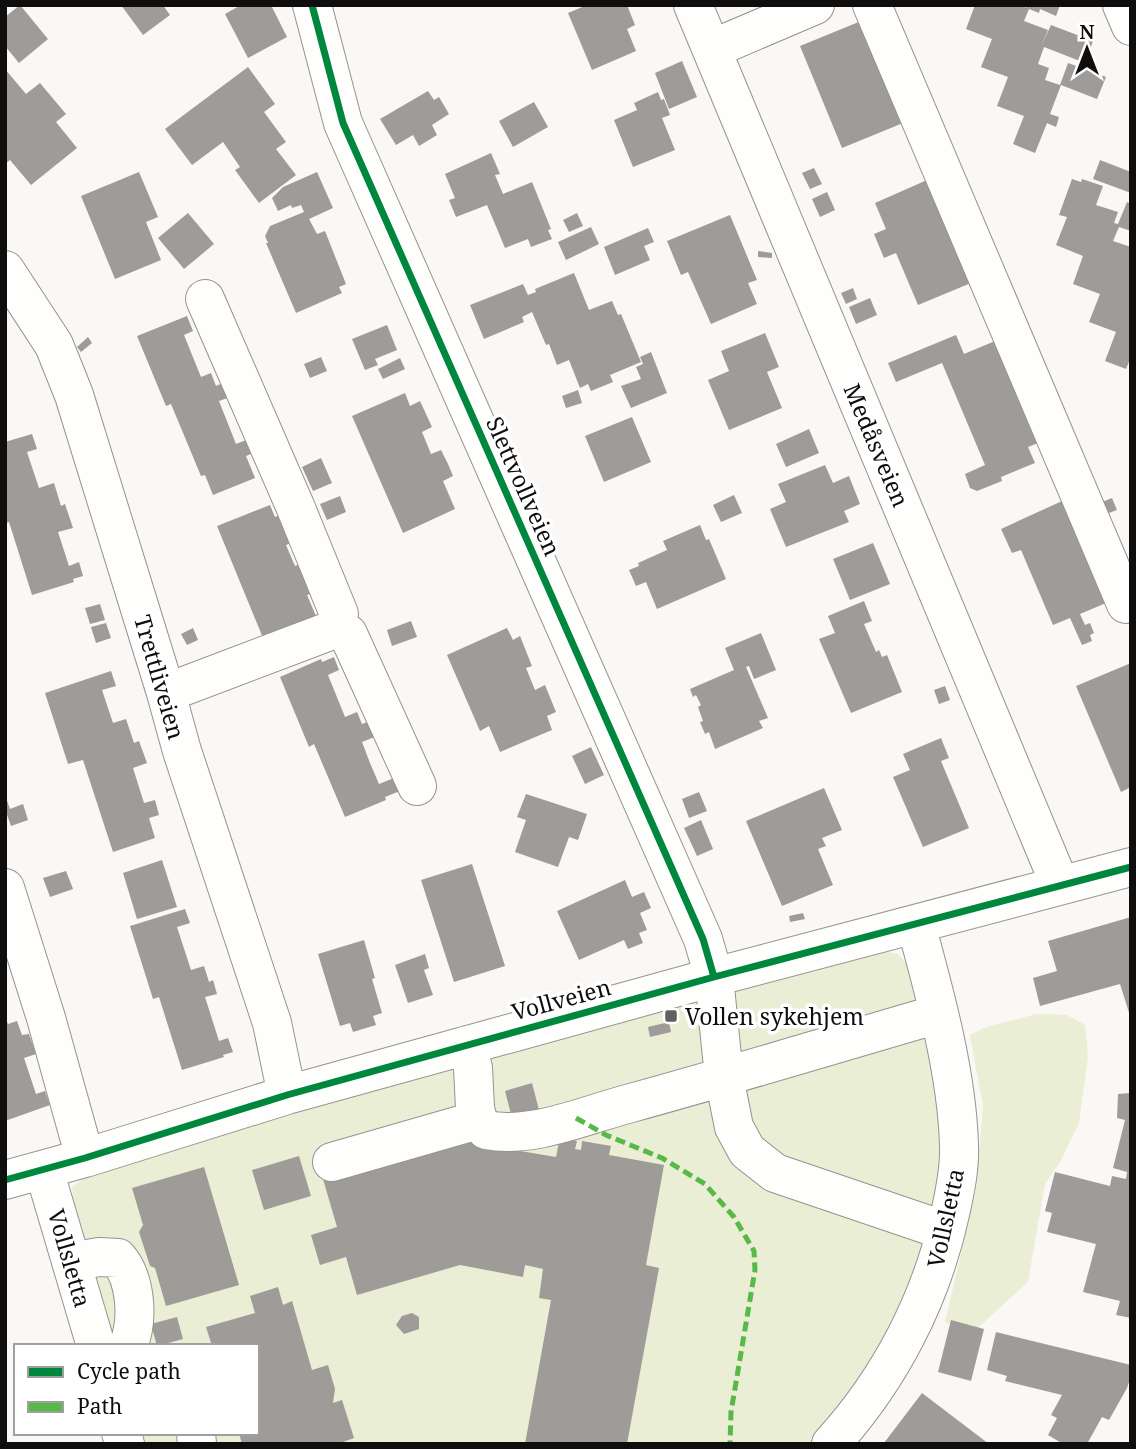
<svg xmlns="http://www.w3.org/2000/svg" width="1136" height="1449" viewBox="0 0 1136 1449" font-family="'Noto Serif',serif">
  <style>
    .green { fill: #eaeed5 }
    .building { fill: #9e9b99 }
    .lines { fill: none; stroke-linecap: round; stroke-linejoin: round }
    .minor-casing { stroke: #949392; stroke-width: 40 }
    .minor { stroke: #fefefd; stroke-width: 38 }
    .quiet { stroke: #58b947; stroke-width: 5; stroke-dasharray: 10 5; stroke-linecap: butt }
    .cycleway-casing { stroke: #fff; stroke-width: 11 }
    .cycleway { stroke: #00873e; stroke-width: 7 }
    .poi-dot { fill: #61605e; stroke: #fff; stroke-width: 2.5 }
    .labels { text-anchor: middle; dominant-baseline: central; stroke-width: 7; stroke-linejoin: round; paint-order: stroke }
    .street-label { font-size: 23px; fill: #0e0e0e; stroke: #fff }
    .poi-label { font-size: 23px; fill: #0e0e0e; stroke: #fff; text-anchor: start }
  </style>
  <rect width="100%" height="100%" fill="#faf7f4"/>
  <path class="green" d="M877,950l21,4 14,16 32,126 1,91 -27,97 -45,88 -62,72h-670l-3,-11h119v-87h-144l-40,-135 -1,-24 20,-14 402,-117z
    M1036,1014l31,1 18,10 3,32 -9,66 -19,39 -15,22 -17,98 -57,52 -26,-12 31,-132 7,-84 -13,-71 14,-7z"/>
  <path class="building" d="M20,5l28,34 -29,24 -14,-17v-29z
    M121,5h42l7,10 -27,20z
    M241,5h30l16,32 -39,21 -23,-44z
    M587,5h40l8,20 -8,4 9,22 -44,19 -24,-57z
    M975,5h48l3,3 1,-3h33l-4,11 -16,-7 -1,4 -10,-4 -5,12 24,9 -7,16 10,-21 42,16 -8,22 -41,-16 -6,17 11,4 -4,12 15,5 8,-22 38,14 -9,22 -36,-14 -11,29 9,3 -3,10 -9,-4 -12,30 -22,-9 11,-28 -27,-10 11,-29 -27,-10 11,-28 -26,-10z
    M861,21l42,102 -61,25 -42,-102z
    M682,61l15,36 -28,12 -14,-36z
    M248,67l27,37 -11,8 22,30 -10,7 20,26 -37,28 -24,-33 5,-3 -17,-25 -31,23 -27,-36z
    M5,69l21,25 14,-11 26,31 -10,8 21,26 -46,37 -21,-25 -5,4z
    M428,91l6,9 5,-3 10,17 -17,11 5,10 -18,11 -6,-11 -17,10 -16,-26z
    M658,92l3,8 3,-1 6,16 -8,3 13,32 -42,17 -19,-47 23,-10 -3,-7z
    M534,102l14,25 -35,20 -14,-26z
    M491,153l9,21 -5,1 8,19 29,-12 19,47 -3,1 4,9 -21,8 -3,-8 -23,9 -18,-43 -31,12 -7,-17 6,-2 -10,-24z
    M1100,160l31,12v21l-38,-14z
    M814,168l8,16 -12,5 -8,-16z
    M139,172l19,45 -12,5 15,38 -46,19 -34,-83z
    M317,172l16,36 -24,11 8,15 8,-3 21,53 -7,3 3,6 -46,20 -30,-70h2l-3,-7 5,-10 34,-14 -3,-7 -9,3 -1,-3 -13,6 -6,-13 11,-11z
    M1072,179l9,3 1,-3 21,7 -7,19 22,7 -4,11 4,1 9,-22 4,2v27l-12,-4 -6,14 18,6v110l-5,12 -21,-8 11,-29 -27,-10 11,-28 -27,-10 10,-28 -27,-11 11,-28 -8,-2z
    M927,180l44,103 -53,22 -22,-52 -12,5 -10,-24 12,-5 -11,-26z
    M827,192l8,18 -15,7 -8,-18z
    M188,213l26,31 -30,25 -26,-31z
    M577,213l6,13 -14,6 -6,-12z
    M730,215l27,65 -9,3 9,21 -46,20 -23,-52 -7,3 -14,-34z
    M591,227l8,17 -33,16 -8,-18z
    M648,228l6,14 -10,4 6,14 -35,15 -11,-28z
    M758,251l14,2v5l-14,-1z
    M574,273l15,37 23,-9 6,14 3,-1 20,48 -31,13 3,7 -22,9 -3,-7 -8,4 -11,-28 -12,5 -8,-21 -3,1 -14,-33 -10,5 2,5 -40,17 -14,-34 53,-21 5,11 8,-3 -1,-3z
    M853,288l4,11 -11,5 -5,-11z
    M870,298l7,17 -21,9 -7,-17z
    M187,316l6,15 -9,4 17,42 10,-4 5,13 11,-5 6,15 -14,5 17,43 10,-4 5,14 -5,2 9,22 -42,17 -8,-20 -4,1 -30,-72 -5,2 -29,-70z
    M387,325l10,25 -22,9 3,6 -13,5 -13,-31z
    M765,333l14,34 -12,5 15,36 -53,22 -21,-50 21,-9 -8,-20z
    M956,335l8,19 31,-13 43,102 -10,4 7,16 -34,14 1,4 -25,10 -7,-3 -5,-14 20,-9 -43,-102 -46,19 -8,-19z
    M88,337l4,6 -11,9 -4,-5z
    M651,352l16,41 -36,15 -10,-22 20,-7 -5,-12 7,-3 -3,-7z
    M321,357l6,14 -17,7 -6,-14z
    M400,358l5,11 -22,10 -5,-10z
    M578,390l4,13 -16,5 -4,-12z
    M405,393l5,13 10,-5 12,26 -10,5 9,22 10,-4 7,14 5,12 -10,5 12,28 -52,24 -51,-117z
    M632,417l19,45 -47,20 -19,-46z
    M809,429l10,24 -33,14 -10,-23z
    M32,434l5,15 -10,3 12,36 15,-5 7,23 4,-2 8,24 -15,4 11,34 10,-4 4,14 -10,3 1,3 -42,13 -23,-73 -4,1v-81z
    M321,458l11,25 -19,8 -11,-24z
    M825,465l8,18 16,-7 11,28 -16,7 5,11 -63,25 -16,-38 16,-7 -8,-18z
    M734,495l8,18 -21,9 -8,-17z
    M340,496l6,16 -19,8 -7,-16z
    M1112,498l5,12 -11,4 -4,-12z
    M1062,501l44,102 -26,11 5,11 5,-2 4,10 -4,2 2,6 -10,4 -12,-27 -17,7 -32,-75 -9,3 -11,-24z
    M270,505l5,12 8,-3 11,28 -8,3 9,21 8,-3 12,29 -8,3 9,21 -53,22 -46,-112z
    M700,525l6,15 3,-1 17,40 -69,30 -11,-27 -10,4 -7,-16 10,-4 -1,-3 29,-13 -4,-9z
    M873,543l17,41 -40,16 -17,-41z
    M864,601l8,20 -8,3 12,28 3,-2 3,7 5,-2 15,37 -51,21 -32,-74 16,-6 -7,-17z
    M100,604l5,16 -15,4 -5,-16z
    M411,621l6,16 -25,9 -5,-16z
    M106,623l5,15 -15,5 -5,-16z
    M193,628l5,12 -11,5 -6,-11z
    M507,628l6,12 7,-4 12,30 -6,2 9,22 10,-5 11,27 -9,4 5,14 -52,22 -11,-26 -9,5 -33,-76z
    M761,633l15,37 -22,9 -5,-13 -3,1 22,51 -9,3 4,7 -48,21 -6,-17 -4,2 -5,-12 3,-1 -5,-14 3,-2 -5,-10 -3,2 -3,-8 44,-19 -9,-22z
    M334,657l5,13 -11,5 17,42 12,-5 5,12 8,-3 7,15 -15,6 8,21 9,21 15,-6 6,13 -15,6 1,3 -41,17 -31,-73 -5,3 -29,-70 41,-18 1,3z
    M1131,663v124l-10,5 -45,-106z
    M111,671l5,15 -14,4 11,33 13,-4 8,24 5,-2 8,22 -14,5 11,35 11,-3 4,15 -10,3 6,20 -42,14 -30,-92 -15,4 -23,-71z
    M945,686l5,14 -11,4 -5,-14z
    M941,738l8,20 -8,3 28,67 -46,19 -30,-70 17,-7 -7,-16z
    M591,747l13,28 -19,9 -13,-28z
    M824,788l18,42 -20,8 4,8 -8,3 15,36 -51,21 -36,-85z
    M699,792l8,19 -18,7 -7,-19z
    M526,794l61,20 -9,26 -9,-3 -11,30 -43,-15 11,-32 -9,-3z
    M5,795l5,14 13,-5 5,16 -17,6 -6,-17z
    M701,820l12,29 -16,7 -13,-28z
    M162,860l15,47 -40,12 -14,-46z
    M472,864l33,102 -51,16 -33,-102z
    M66,871l7,18 -23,8 -7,-19z
    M625,880l7,17 12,-5 7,16 -11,5 7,17 -8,3 4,10 -15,6 -4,-9 -45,20 -22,-49z
    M185,909l5,14 -13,4 14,43 13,-4 5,16 4,-2 4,14 -12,3 14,44 9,-3 5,14 -10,3 1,2 -42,13 -23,-73 -6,2 -23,-73z
    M803,913l2,6 -15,3 -1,-6z
    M1131,917v102l-11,-35 -80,22 -7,-28 24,-7 -9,-30z
    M364,940l11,38 -3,1 10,34 -9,3 3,9 -23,7 -3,-9 -10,3 -22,-72z
    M425,954l4,14 -5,2 9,25 -25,8 -13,-38z
    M5,1018l3,6 9,-3 5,14 7,-1 7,20 -12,4 12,36 9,-3 5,14 -45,16z
    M669,1022l2,10 -21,5 -2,-10z
    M532,1083l7,27 -27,8 -7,-27z
    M1131,1093v225l-15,-3 4,-14 -37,-9 13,-48 -49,-12 5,-19 -7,-2 10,-39 55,14 2,-10 14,3 1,-7 -14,-4 12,-48 -8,-2 1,-24z
    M560,1137l17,4 -2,8 6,1 1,-9 29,5 -2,9 55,10 -18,100 13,3 -32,176h-102l26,-144 -12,-2 4,-29 -18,-4 -2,12 -63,-12 -103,30 -11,-38 -26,8 -9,-30 26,-8 -14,-48 130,-39 103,17z
    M299,1156l12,40 -47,14 -12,-40z
    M204,1167l35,118 -73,21 -11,-38 -5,-2 -11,-34 4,-7 -11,-37z
    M278,1287l5,18 9,-4 20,69 16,-5 7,24 -2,14 9,-3 12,38 -11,4v2h-101l-3,-11h18v-87h-45l-6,-19 49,-14 -5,-17z
    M412,1313l7,4v12l-15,5 -8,-9 6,-9z
    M177,1317l6,22 -26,7 -6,-22z
    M951,1320l33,9 -13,52 -33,-9z
    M996,1332l135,33v11l-4,12 -18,32 -7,-3 -15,27h-24l-15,-9 9,-17 -6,-3 11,-20 -57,-14 2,-5 -20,-6z
    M922,1393l67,51h-104l-1,-1z"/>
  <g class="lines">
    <defs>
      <path id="minor" d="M312,5l31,118 360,816 11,38 10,100 10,50 13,24 28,22 171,58
        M693,5l367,880
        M872,5l254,599
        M1122,5l9,21
        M712,49l103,-44
        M5,270l49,75 20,50 92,298 16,58 90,272 15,72
        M335,629l13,5 69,152
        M166,693l169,-64 4,-15 -44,-108 -90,-207
        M5,888l41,130 39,140
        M467,1045l6,23 2,40 3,12 8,10c47,9 99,-15 145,-27 102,-28 204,-59 307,-89
        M332,1162l146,-42
        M44,1170l52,176
        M5,1180l80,-22 202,-63 427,-118 417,-110
        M71,1262l28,-5 19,1c18,21 21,62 10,88
        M121,1433l4,11
        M196,1433l1,11
        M831,1444c59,-65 100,-144 119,-230 5,-22 10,-46 9,-69 -2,-71 -24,-151 -43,-220"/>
    </defs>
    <use href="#minor" class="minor-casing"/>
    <use href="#minor" class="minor"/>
    <path class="quiet" d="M576,1118l30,17 56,23 43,26 29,33 20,34 1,19 -24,142 -1,32"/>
    <defs>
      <path id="cycleway" d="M312,5l31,118 360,816 11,38
        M5,1180l80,-22 202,-63 427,-118 417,-110"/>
    </defs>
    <use href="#cycleway" class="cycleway-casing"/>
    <use href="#cycleway" class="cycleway"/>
  </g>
  <rect class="poi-dot" x="664" y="1009" width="14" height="14" rx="3.5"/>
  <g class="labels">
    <g class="street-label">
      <text transform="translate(877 445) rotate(67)">Medåsveien</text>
      <text transform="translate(524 486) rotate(66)">Slettvollveien</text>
      <text transform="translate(160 677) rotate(74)">Trettliveien</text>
      <text transform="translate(561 999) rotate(-15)">Vollveien</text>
      <text transform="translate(945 1218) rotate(-78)">Vollsletta</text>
      <text transform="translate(70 1258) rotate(74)">Vollsletta</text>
    </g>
    <g class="poi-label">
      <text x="685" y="1016">Vollen sykehjem</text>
    </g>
  </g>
  <rect width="1136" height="1449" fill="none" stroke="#0e0e0e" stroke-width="14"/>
  <rect x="14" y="1344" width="245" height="91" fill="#ffffff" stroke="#9f9f9f" stroke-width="2"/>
  <rect x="28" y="1367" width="35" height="10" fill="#00873e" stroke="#9f9f9f" stroke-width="2"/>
  <text x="77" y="1379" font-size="21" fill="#0e0e0e">Cycle path</text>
  <rect x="28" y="1402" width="35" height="10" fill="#58b947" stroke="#9f9f9f" stroke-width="2"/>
  <text x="77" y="1414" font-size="21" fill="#0e0e0e">Path</text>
  <g transform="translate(1087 49)" stroke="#ffffff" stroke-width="5" paint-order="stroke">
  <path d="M0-5L12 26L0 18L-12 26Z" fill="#0e0e0e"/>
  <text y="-10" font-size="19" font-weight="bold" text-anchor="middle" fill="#0e0e0e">N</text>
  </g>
</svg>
